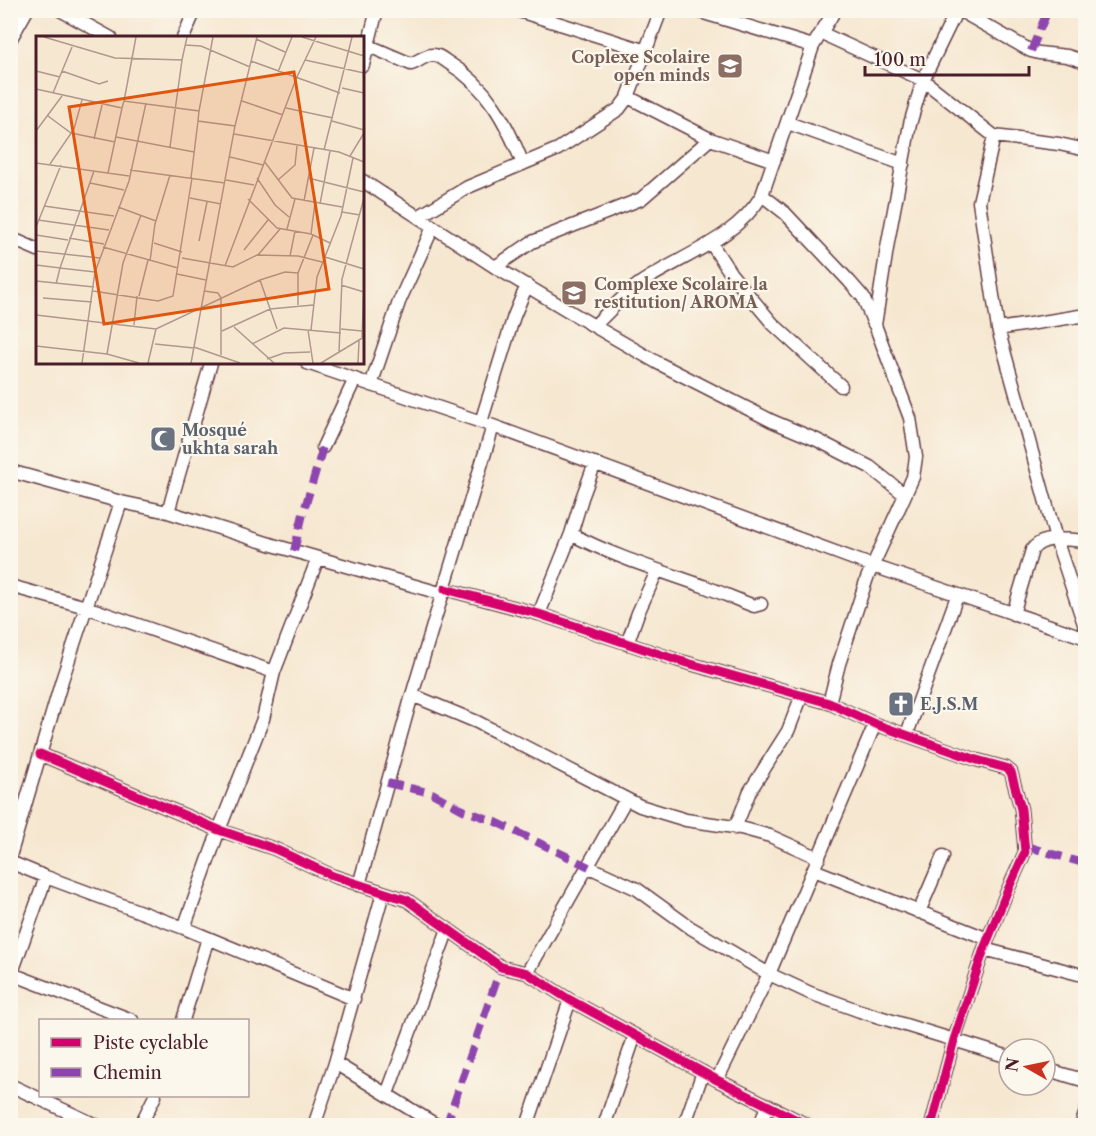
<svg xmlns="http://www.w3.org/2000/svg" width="1096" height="1136" viewBox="0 0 1096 1136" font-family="'Libre Caslon Text',serif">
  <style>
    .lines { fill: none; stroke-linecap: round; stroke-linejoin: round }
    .minor-casing { stroke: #643d44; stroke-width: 15 }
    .minor { stroke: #fff; stroke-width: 12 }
    .quiet { stroke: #8e44ad; stroke-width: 8; stroke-dasharray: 15 8; stroke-linecap: butt }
    .cycleway-casing { stroke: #fbf7ec; stroke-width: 13 }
    .cycleway { stroke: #d6006c; stroke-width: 9 }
    .labels { text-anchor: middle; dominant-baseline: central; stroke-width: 4.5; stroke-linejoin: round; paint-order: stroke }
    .education-label { font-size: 16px; font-weight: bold; fill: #785e54; stroke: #fbf7ec; text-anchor: end }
    .worship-label { font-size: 16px; font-weight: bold; fill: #5b616d; stroke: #fbf7ec; text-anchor: start }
    .inset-road { fill: none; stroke: #b1978e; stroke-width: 1.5 }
    .view { fill: #e0560e; fill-opacity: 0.15; stroke: #e0560e; stroke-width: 3 }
    .inset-edge { fill: none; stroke: #4a1f2b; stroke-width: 3 }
  </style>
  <rect width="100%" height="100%" fill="#fbf7ec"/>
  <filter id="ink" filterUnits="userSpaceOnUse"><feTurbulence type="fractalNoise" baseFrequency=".0167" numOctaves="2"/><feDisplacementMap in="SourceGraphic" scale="12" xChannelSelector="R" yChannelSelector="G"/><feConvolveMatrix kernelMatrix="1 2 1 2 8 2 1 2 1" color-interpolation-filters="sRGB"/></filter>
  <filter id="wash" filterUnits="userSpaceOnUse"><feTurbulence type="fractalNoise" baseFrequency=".008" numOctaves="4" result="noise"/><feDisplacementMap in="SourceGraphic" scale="24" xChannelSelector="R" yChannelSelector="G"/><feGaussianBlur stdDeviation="1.35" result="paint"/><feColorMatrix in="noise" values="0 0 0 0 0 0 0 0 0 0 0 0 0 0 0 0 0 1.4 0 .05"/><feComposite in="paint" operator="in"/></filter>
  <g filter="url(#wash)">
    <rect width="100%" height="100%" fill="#f6e7d0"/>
  </g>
  <g filter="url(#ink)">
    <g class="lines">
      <defs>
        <path id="minor" d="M60,10l51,28
          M516,10l130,41
          M694,10l119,36
          M959,10l72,41 8,2 28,3 19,6
          M821,33l102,47 71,56 65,8 27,6
          M183,38l12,-28
          M10,40l17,-30
          M369,46l42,18c7,-2 14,-9 21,-9 6,-1 12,5 17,8 39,24 57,59 74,101
          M363,65l14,-55
          M628,97l82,42 64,22
          M788,123l115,41
          M994,136l-15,66 19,127 58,210 30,91
          M363,181l132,86 99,59 64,37 114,58 45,19 53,27 35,28
          M762,195l23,18 64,68 14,16 11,27
          M418,217l50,-30 90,-38 61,-40 9,-12 33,-87
          M10,238l28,12
          M711,243l20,31 42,50 68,62
          M495,267l37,-25 109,-43 69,-60
          M594,326c15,-14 31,-33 48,-44 41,-27 94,-43 120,-87l51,-149 22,-36
          M998,329l88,-14
          M307,363l186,63 380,140 213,72
          M371,385l28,-83 34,-75
          M481,422l33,-106 13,-31
          M323,447l32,-68
          M10,471l111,31
          M168,512l105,33 170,49
          M571,534c46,24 88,36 135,53 16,6 32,13 48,19l7,-2
          M10,586l76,21 188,65
          M445,589l94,25 138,46 152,43 46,21 102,36 29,8 5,4 10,37 4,43 -19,42 -22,55 -30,91 -23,86
          M539,614l32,-80 11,-36 13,-35
          M1013,614l19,-64c11,-16 37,-10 54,-9
          M627,644l11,-31 19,-42
          M412,695l65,27 163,84 46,14 55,8 29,8 49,22
          M829,703l10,-39 28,-86 38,-83 8,-18 3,-20 -6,-39 -35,-93 13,-83 22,-118 13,-44 34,-70
          M907,734l50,-138
          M40,754l179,76 56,19 58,27 74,24 94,67 26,6 43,27 147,80 92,46
          M735,828l15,-37 38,-60 14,-36
          M10,856l52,-176 59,-178 47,10 43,-149
          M10,862l36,15 -36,101
          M589,867l48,22 54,39 78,46 41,19 50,18 149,46
          M814,870l174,69
          M46,877l138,51 170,71
          M359,885l53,-190 81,-269
          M919,912l24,-56
          M184,928l35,-98 44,-111 11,-47 44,-114
          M984,949l102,27
          M527,973l99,-174
          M12,974l120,46
          M183,1020l25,-82
          M335,1063l103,63
          M1045,1069l41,12
          M717,1080l52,-106 106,-250
          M10,1085l88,41
          M387,1094l61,-165
          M140,1126l15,-30
          M314,1126l21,-63 48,-170
          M527,1126l43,-126
          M604,1126l31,-91
          M684,1126l19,-54
          M760,1126l7,-21
          M1081,1126l5,-15"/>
      </defs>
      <use href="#minor" class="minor-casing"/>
      <use href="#minor" class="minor"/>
      <path class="quiet" d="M1031,51l17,-41
        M294,551l9,-37 20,-67
        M387,783l45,10 31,17 31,11 95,46
        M1026,846l60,18
        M446,1126l55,-159"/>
      <defs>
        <path id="cycleway" d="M445,589l94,25 138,46 152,43 46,21 102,36 29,8 5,4 10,37 4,43 -19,42 -22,55 -30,91 -23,86
          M40,754l179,76 56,19 58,27 74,24 94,67 26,6 43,27 147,80 92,46"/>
      </defs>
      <use href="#cycleway" class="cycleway-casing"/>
      <use href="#cycleway" class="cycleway"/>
    </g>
  </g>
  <defs>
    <symbol id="school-square" viewBox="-11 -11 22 22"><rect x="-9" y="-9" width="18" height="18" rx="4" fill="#8d6e63" stroke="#fbf7ec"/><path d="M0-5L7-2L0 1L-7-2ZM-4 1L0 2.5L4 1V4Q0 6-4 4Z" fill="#fff"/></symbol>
    <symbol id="mosque-square" viewBox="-11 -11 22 22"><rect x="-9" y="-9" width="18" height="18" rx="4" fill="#6b7280" stroke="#fbf7ec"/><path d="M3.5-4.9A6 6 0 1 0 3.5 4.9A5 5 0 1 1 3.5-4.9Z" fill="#fff"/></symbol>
    <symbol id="church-square" viewBox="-11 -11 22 22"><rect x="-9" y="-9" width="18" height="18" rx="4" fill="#6b7280" stroke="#fbf7ec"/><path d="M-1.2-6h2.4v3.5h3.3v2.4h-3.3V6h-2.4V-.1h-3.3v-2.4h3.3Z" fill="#fff"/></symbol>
  </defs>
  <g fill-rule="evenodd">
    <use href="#school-square" x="715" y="51" width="30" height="30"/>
    <use href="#school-square" x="559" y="278" width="30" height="30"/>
    <use href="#mosque-square" x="148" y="424" width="30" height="30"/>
    <use href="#church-square" x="886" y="689" width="30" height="30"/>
  </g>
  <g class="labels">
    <g class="education-label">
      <text x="710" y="57">Coplexe Scolaire<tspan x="710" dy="18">open minds</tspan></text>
      <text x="594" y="284" text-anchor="start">Complexe Scolaire la<tspan x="594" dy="18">restitution/ AROMA</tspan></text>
    </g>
    <g class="worship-label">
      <text x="182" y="430">Mosqué<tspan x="182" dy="18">ukhta sarah</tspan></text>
      <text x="920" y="704">E.J.S.M</text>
    </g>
  </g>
  <g transform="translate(36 36)">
    <rect width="328" height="328" fill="#f6e7d0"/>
    <path class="inset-road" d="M8,1l71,21 67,2 -12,87M266,1l62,19M220,3l29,13M149,9l16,1 49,21M146,24l5,-23M269,24l59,13M215,25l89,32M0,35l24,6M26,35l37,13 9,-3M242,36l14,-35M306,52l22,5M0,53l86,19 2,-7 75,10 -1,10 37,5 -44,237M17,57l19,-46M88,65l12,-64M206,65l41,14M250,72l47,10M163,75l14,-74M12,80l23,17 44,9M296,85l32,9M199,90l22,-89M0,95l26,-35M198,98l105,18 25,10M80,101l78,15M58,103l8,-34M288,114l28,-113M314,120l14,-23M194,121l33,8M228,125l28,37 50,9M0,127l93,13M14,128l24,-35 8,-29M94,134l95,13M72,137l14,-65M155,142l7,-57M221,142l18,27 14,12M272,142l56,14M190,144l28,5M242,144l17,-15 2,-19M54,147l34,7M154,162l31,6M212,163l29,29 34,6 19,9M268,165l10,-53M284,168l10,-53M8,170l70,10M82,171l38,14M306,176l18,3M2,184l71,10M0,191l25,-62M251,193l8,-30M275,198l4,-31M0,199l32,5M33,202l35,6M163,205l8,-39M118,207l28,9M67,211l75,21M208,214l24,-30M0,215l64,7M222,219l22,-26M254,220l5,-25M289,221l39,12M146,222l51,9 24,-12 41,1 24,6M114,225l5,-37 15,-49M0,229l24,3 34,-97M189,230l71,-187 20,-42M141,238l29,6M224,244l17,49M0,245l58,6M20,248l4,-16 35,4M305,249l23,7M57,255l65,10 15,-5 19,-118M168,255l14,2 3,5v57M103,260l9,-36M7,262l49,4M262,269v-32l15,-38M0,279l120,14 104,-49 25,-8 13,1M98,289l3,-29M198,291l40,36M305,293l21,2M272,294l5,33M275,294l6,-53 24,-61 12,-58M186,295l48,-22 43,-4M326,301l2,-53M119,308l39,4M216,308l32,-16 57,5M0,310l71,8 32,9M158,311l46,16M303,316l3,-73 22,-81M71,318l16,-91 18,-48M231,323l17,-6 26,-1M46,327l13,-91 34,-91 17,-78M112,327l8,-34M285,327l43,-26M322,327l1,-22"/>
    <path class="view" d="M258,36l35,217 -225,35 -35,-217z"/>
    <rect width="328" height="328" class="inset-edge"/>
  </g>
  <rect width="1096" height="1136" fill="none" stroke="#fbf7ec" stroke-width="36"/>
  <rect x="39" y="1019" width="210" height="78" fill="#fbf7ec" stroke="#b4a19f" stroke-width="1.5"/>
  <rect x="51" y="1038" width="30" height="9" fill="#d6006c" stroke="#b4a19f" stroke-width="1.5"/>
  <text x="93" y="1049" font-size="18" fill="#4a1f2b">Piste cyclable</text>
  <rect x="51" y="1068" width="30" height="9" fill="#8e44ad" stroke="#b4a19f" stroke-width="1.5"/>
  <text x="93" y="1079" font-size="18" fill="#4a1f2b">Chemin</text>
  <g transform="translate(1027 1067) rotate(279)"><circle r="28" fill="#fbf7ec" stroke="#b4a19f" stroke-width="1.5"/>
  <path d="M0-4.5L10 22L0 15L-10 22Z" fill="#c8321e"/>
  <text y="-9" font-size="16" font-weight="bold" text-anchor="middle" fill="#4a1f2b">N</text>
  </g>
  <path d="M865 66v9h164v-9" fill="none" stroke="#4a1f2b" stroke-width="3"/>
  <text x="874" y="66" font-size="18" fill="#4a1f2b" stroke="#fbf7ec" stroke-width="4.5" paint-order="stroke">100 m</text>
</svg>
